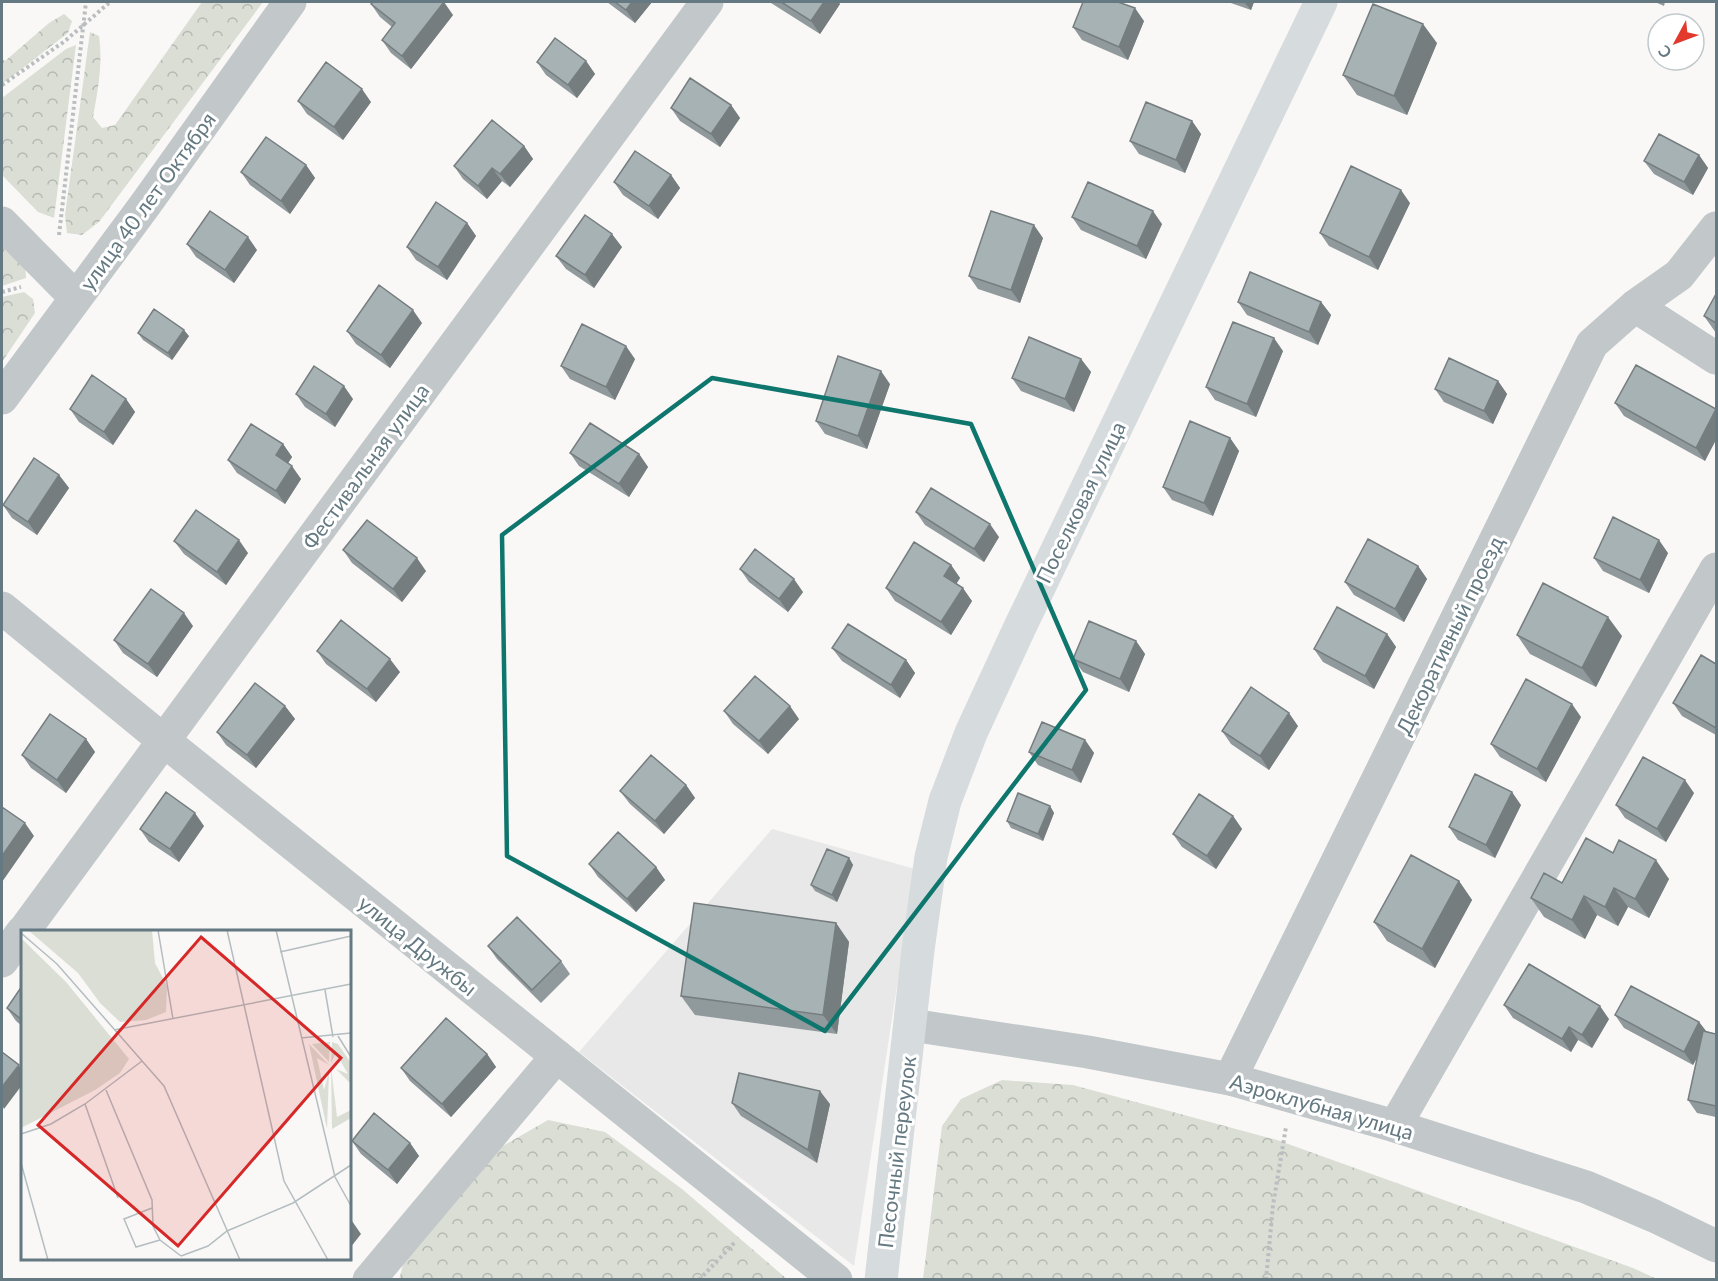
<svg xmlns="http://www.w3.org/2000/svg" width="1718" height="1281" viewBox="0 0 1718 1281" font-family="Lato,sans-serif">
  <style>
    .built { fill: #e7e8e7 }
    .forest { fill: url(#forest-crowns) }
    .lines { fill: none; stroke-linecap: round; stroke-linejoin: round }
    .path { stroke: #babec0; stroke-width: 4; stroke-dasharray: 3 3; stroke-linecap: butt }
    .minor { stroke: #c2c7ca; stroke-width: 33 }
    .tertiary { stroke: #c2c7ca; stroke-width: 33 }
    .secondary { stroke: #d6dbde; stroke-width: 33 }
    .wall { fill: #90999c }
    .shaded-wall { fill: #757d7f }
    .building { fill: #a7b2b5; stroke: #757d7f; stroke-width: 1.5 }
    .marked { fill: none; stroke: #0f766e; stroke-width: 4.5; stroke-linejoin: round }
    .labels { text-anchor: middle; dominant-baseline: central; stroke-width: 6; stroke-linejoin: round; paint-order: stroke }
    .street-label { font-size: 21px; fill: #647981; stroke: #fff }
    .inset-road { fill: none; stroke: #b4bdc0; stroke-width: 1.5 }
    .view { fill: #d62828; fill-opacity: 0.15; stroke: #d62828; stroke-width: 3 }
    .inset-edge { fill: none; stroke: #647981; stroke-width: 3 }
  </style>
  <defs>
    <pattern id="forest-crowns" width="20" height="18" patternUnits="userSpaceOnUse" patternTransform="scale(1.5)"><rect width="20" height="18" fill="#daded5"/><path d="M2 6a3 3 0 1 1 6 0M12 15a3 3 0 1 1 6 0" fill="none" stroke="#b4b9b2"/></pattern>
  </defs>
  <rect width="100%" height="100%" fill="#f9f8f6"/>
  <path class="built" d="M772,829l143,40 -61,397 -275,-214z"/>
  <path class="forest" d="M202,2h61l-164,220 -17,13 -15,-2 -2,-18 25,-183 9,4c4,27 -1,54 -6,81l9,11 13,-3z
    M64,14l8,7 -4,12 -66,51v-25l3,2 44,-38z
    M76,45l-22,173 -16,-6 -36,-37v-77l64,-49z
    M2,233l23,30 1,15 -24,8z
    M24,292l9,7 2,14 -33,49v-65z
    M1002,1080l71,5 204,55 356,128 24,11h-734l19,-153 19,-27z
    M548,1120l57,12 77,57 105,90 -388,1 12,-46 90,-87z"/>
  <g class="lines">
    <path class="path" d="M2,85l63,-44 45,-39
      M59,235l27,-233
      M2,292l19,-5
      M699,1280l37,-39
      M1266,1280l7,-75 13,-78"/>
    <path class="minor" d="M2,223l74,75
      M1635,306l81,52
      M2,398l143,-193 145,-203
      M2,608l161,132 673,540
      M23,932l684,-930
      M2,961l20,-29
      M1230,1079l362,-735 43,-38 44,-31 37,-47
      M1395,1126l321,-557
      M369,1280l188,-224"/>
    <path class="tertiary" d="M911,1025l177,27 142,27 165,47 191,61 68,29 62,30"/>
    <path class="secondary" d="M881,1280l37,-330 13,-93 14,-56 26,-68 49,-106 301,-625"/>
  </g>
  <path class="wall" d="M607,2h45l-17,21z
    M1228,2h26l-3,8z
    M1655,2h10l-1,4z
    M771,3v-1h67l2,2 -20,30z
    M371,4l82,11 -42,54 -20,-16 -9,-13 10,-13 -12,-10z
    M1144,21l-16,39 -46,-20 -9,-13z
    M1437,43l-30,72 -50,-20 -14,-20z
    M586,61l9,13 -18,24 -31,-23 -9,-13z
    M298,101l73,1 -28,38 -36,-26z
    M731,105l9,13 -20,29 -40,-26 -9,-13z
    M1192,121l9,13 -16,39 -46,-19 -9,-13z
    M524,146l9,13 -23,28 -8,-6 -15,18 -24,-20 -9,-13z
    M1699,155l9,13 -15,27 -39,-21 -10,-13z
    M306,165l9,13 -25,36 -40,-29 -9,-13z
    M671,175l9,13 -22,31 -35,-24 -9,-13z
    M1410,203l-32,67 -49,-24 -9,-13z
    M1072,217l90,7 -16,35 -65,-29z
    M467,223l9,13 -29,44 -31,-20 -9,-13z
    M1043,238l-23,65 -42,-14 -9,-13z
    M187,244l70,6 -23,33 -38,-26z
    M622,247l-28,41 -28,-19 -10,-13z
    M1716,294v39l-12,-17z
    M1238,302h83l10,13 -13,30 -71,-30z
    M422,323l-32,45 -34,-24 -9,-13z
    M138,333l51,3 -17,24 -29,-20z
    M1283,351l-27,66 -41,-17 -9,-13z
    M635,359l-20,41 -45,-21 -9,-13z
    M1081,359l10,13 -17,40 -53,-21 -9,-13z
    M1498,381l9,13 -14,30 -49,-22 -9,-13z
    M890,384l-23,65 -42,-15 -9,-13z
    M296,394l57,5 -18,28 -30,-20z
    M126,399l9,13 -22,33 -34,-23 -9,-13z
    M1615,403l101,6 -11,52 -81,-45z
    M1230,438l9,13 -26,65 -41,-16 -9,-13z
    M283,444l9,13 -4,6 13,16 -16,25 -48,-31 -9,-13z
    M570,453l69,1 9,13 -19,30 -50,-31z
    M59,475l10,13 -32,47 -25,-17 -9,-13z
    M916,512l83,25 -15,25 -59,-37z
    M174,541l74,12 -22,32 -42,-31z
    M343,550l83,21 -24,31 -50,-39z
    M1668,553l-19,40 -46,-22 -9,-13z
    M951,565l9,13 -4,6 16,17 -21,34 -56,-34 -9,-13z
    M1418,566l9,13 -23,43 -50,-27 -9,-13z
    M740,569l63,23 -15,20 -39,-30z
    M193,626l-36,51 -34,-24 -9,-13z
    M1387,634l9,13 -22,42 -51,-27 -9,-13z
    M1517,635l105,1 -26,51 -66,-33z
    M1136,641l9,13 -16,38 -46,-20 -10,-13z
    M832,648l74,12 9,13 -15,25 -58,-37z
    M317,651l83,21 -24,30 -50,-38z
    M1716,664v71l-34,-19 -9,-13z
    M285,706l10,13 -39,49 -30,-23 -9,-13z
    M724,711l75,8 -31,35 -35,-30z
    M1581,717l-35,65 -46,-25 -9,-13z
    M1298,726l-29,44 -38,-26 -9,-13z
    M86,739l9,13 -29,41 -35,-25 -9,-13z
    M1085,740l9,13 -13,30 -43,-18 -9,-13z
    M686,785l9,13 -31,36 -34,-30 -10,-13z
    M1694,793l-28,49 -41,-24 -9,-13z
    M1521,805l-26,53 -37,-18 -9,-13z
    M1050,806l4,7 -11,28 -32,-13 -4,-7z
    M1233,816l9,13 -26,40 -34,-22 -9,-13z
    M204,826l-25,36 -30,-20 -9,-13z
    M1613,853l56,26 -20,39 -21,-11 -10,19 -21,-11 -12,24 -41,-22 -13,-19 31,-15z
    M849,858l4,7 -16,37 -22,-11 -4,-6z
    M589,864l67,3 9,13 -29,32 -38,-35z
    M1459,881l13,19 -37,68 -48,-27 -13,-19z
    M836,923l13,19 -12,92 -142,-19 -14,-19z
    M488,946l73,15 9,13 -29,29 -44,-44z
    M22,986v40l-6,-5 -9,-13z
    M1504,1005l105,14 -17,29 -14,-8 -7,12 -58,-34z
    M1615,1015l84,7 7,9 10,3v83l-19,-4 -9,-13 10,-44 -5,9 -69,-37z
    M487,1054l9,13 -45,50 -41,-36 -9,-13z
    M732,1103l98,1 -13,59 -76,-47z
    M352,1141l58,2 9,13 -22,28 -36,-30z"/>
  <path class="shaded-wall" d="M444,2l9,13 -42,54 -9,-13z
    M632,2h20l-17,21 -9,-13z
    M824,2h14l2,2 -20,30 -9,-13z
    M1244,2h10l-3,8z
    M1135,8l9,13 -16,39 -9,-13z
    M1423,24l14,19 -30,72 -13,-19z
    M586,61l9,13 -18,24 -9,-13z
    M362,89l9,13 -28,38 -9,-13z
    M731,105l9,13 -20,29 -9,-13z
    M1192,121l9,13 -16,39 -9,-13z
    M524,146l9,13 -23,28 -10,-13z
    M1699,155l9,13 -15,27 -9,-13z
    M306,165l9,13 -25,36 -9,-13z
    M492,168l10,13 -15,18 -9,-13z
    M671,175l9,13 -22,31 -9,-13z
    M1401,190l9,13 -32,67 -9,-13z
    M1153,211l9,13 -16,35 -9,-13z
    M467,223l9,13 -29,44 -9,-13z
    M1034,225l9,13 -23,65 -9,-13z
    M612,234l10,13 -28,41 -9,-13z
    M248,237l9,13 -23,33 -9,-13z
    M1321,302l10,13 -13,30 -9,-13z
    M413,310l9,13 -32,45 -9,-13z
    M184,330l5,6 -17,24 -4,-7z
    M1274,338l9,13 -27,66 -9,-13z
    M626,346l9,13 -20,41 -9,-13z
    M1081,359l10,13 -17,40 -9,-13z
    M881,371l9,13 -23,65 -9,-13z
    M1498,381l9,13 -14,30 -9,-13z
    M344,386l9,13 -18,28 -9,-13z
    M126,399l9,13 -22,33 -9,-13z
    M1716,410v30l-11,21 -9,-13z
    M1230,438l9,13 -26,65 -9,-13z
    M283,444l9,13 -7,11 -9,-13z
    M639,454l9,13 -19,30 -10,-13z
    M292,466l9,13 -16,25 -9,-13z
    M59,475l10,13 -32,47 -9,-13z
    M990,524l9,13 -15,25 -10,-13z
    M239,540l9,13 -22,32 -9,-13z
    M1659,540l9,13 -19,40 -9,-13z
    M417,558l9,13 -24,31 -9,-13z
    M951,565l9,13 -7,11 -9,-13z
    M1418,566l9,13 -23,43 -9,-13z
    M794,579l9,13 -15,20 -9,-13z
    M963,588l9,13 -21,34 -10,-13z
    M184,613l9,13 -36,51 -9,-13z
    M1608,617l14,19 -26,51 -14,-19z
    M1387,634l9,13 -22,42 -9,-13z
    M1136,641l9,13 -16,38 -9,-13z
    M390,659l10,13 -24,30 -9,-13z
    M906,660l9,13 -15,25 -9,-13z
    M1572,704l9,13 -35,65 -9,-13z
    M285,706l10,13 -39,49 -9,-13z
    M790,706l9,13 -31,35 -9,-13z
    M1289,713l9,13 -29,44 -9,-14z
    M86,739l9,13 -29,41 -9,-13z
    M1085,740l9,13 -13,30 -9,-13z
    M1685,780l9,13 -28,49 -9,-13z
    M686,785l9,13 -31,36 -9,-13z
    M1512,792l9,13 -26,53 -9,-13z
    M1050,806l4,7 -11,28 -5,-7z
    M195,813l9,13 -25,36 -9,-13z
    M1233,816l9,13 -26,40 -9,-13z
    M25,823l9,13 -32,46v-26z
    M849,858l4,7 -16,37 -5,-7z
    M1656,860l13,19 -20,39 -14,-19z
    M656,867l9,13 -29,32 -9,-13z
    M1459,881l13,19 -37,68 -13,-19z
    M1614,888l14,19 -10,19 -13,-19z
    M1584,896l13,19 -12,24 -13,-19z
    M836,923l13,19 -12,92 -14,-19z
    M1600,1006l9,13 -17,29 -10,-13z
    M1699,1022l10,13 -16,30 -9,-13z
    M1569,1027l9,13 -7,12 -9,-13z
    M487,1054l9,13 -45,50 -9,-13z
    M19,1065l3,6v14l-18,24 -2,-4v-18z
    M820,1091l10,13 -13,59 -9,-13z
    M410,1143l9,13 -22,28 -9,-14z
    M352,1221l9,13 -11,14v-24z"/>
  <path class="building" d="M373,2h71l-42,54 -20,-16 13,-17 -24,-19z
    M615,2h17l-6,8z
    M781,2h43l-13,19z
    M1083,2h35l17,6 -16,39 -46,-20z
    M1373,4l50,20 -29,72 -51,-21z
    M555,38l31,23 -18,24 -31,-23z
    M326,62l36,27 -28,38 -36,-26z
    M690,78l41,27 -20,29 -40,-26z
    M1146,102l46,19 -16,39 -46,-19z
    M492,120l32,26 -24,28 -8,-6 -14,18 -24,-20z
    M1659,134l40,21 -15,27 -40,-21z
    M266,137l40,28 -25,36 -40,-29z
    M635,151l36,24 -22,31 -35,-24z
    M1351,166l50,24 -32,67 -49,-24z
    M1088,182l65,29 -16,35 -65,-29z
    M436,202l31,21 -29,44 -31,-20z
    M210,211l38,26 -23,33 -38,-26z
    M991,211l43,14 -23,65 -42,-14z
    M585,215l27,19 -27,41 -29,-19z
    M1250,272l71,30 -12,30 -71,-30z
    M379,285l34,25 -32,45 -34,-24z
    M1716,294v29l-12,-7z
    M154,309l30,21 -16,23 -30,-20z
    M1233,322l41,16 -27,66 -41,-17z
    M582,324l44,22 -20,41 -45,-21z
    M1029,337l52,22 -16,40 -53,-21z
    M838,356l43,15 -23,65 -42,-15z
    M1449,358l49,23 -14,30 -49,-22z
    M1636,365l80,44 -20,39 -81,-45z
    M314,366l30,20 -18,28 -30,-20z
    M92,375l34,24 -22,33 -34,-23z
    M1190,421l40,17 -26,65 -41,-16z
    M590,423l49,31 -20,30 -49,-31z
    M251,424l32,20 -7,11 16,11 -16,25 -48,-31z
    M34,458l25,17 -31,47 -25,-17z
    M931,488l59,36 -16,25 -58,-37z
    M196,510l43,30 -22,32 -43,-31z
    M1613,517l46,23 -19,40 -46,-22z
    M367,520l50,38 -24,31 -50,-39z
    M1368,539l50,27 -23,43 -50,-27z
    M914,542l37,23 -7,11 19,12 -22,34 -55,-34z
    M755,549l39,30 -15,20 -39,-30z
    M1543,583l65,34 -26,51 -65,-33z
    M151,589l33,24 -36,51 -34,-24z
    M1337,607l50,27 -22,42 -51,-27z
    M341,620l49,39 -23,30 -50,-38z
    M1089,621l47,20 -16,38 -47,-20z
    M848,624l58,36 -15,25 -59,-37z
    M1701,655l15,9v64l-43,-25z
    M755,676l35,30 -31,35 -35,-30z
    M1526,679l46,25 -35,65 -46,-25z
    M255,683l30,23 -38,49 -30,-23z
    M1251,687l38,26 -29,43 -38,-25z
    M50,714l36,25 -29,41 -35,-25z
    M1042,722l43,18 -13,30 -43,-18z
    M651,755l35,30 -31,36 -35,-30z
    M1643,757l42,23 -28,49 -41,-24z
    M1475,774l37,18 -26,53 -37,-18z
    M166,792l29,21 -25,36 -30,-20z
    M1018,793l32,13 -12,28 -31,-13z
    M1199,794l34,22 -26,40 -34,-22z
    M2,807l23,16 -23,33z
    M618,832l38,35 -29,32 -38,-35z
    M1586,838l27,15 6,-13 37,20 -21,39 -21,-11 -9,19 -21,-11 -12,24 -41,-22 13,-25 18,10z
    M827,849l22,9 -17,37 -21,-10z
    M1411,855l48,26 -37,68 -48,-27z
    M694,903l142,20 -13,92 -142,-19z
    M517,917l44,44 -29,29 -44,-44z
    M1529,964l71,42 -18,29 -13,-8 -7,12 -58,-34z
    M22,986v34l-15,-12z
    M1631,986l68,36 -15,30 -69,-37z
    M446,1018l41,36 -45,50 -41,-36z
    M1703,1031l13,3v72l-28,-6z
    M2,1052l17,13 -17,22z
    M739,1073l81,18 -12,59 -76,-47z
    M374,1113l36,30 -22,27 -36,-29z"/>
  <path class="marked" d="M712,378l259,46 115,266 -261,341 -318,-175 -5,-321z"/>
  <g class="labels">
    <g class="street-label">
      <text transform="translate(147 201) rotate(-54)">улица 40 лет Октября</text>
      <text transform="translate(365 466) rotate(-54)">Фестивальная улица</text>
      <text transform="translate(1080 502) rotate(-64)">Поселковая улица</text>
      <text transform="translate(1449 635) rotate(-64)">Декоративный проезд</text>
      <text transform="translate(418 945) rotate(39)">улица Дружбы</text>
      <text transform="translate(1322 1106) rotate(16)">Аэроклубная улица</text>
      <text transform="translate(896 1152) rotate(-83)">Песочный переулок</text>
    </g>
  </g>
  <g transform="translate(21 930)">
    <rect width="330" height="330" fill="#f9f8f6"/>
    <path d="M7,0h124l3,33 12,23 -1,26 -20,8 -26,2 -20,-19 -22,-30zM0,8l45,44 63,77 -9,14 -25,17 -74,38zM309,112l-1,19v1l-17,-18zM311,112l6,2 13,19v21l-15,-15 12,5 -12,-21 -5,10zM288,114l20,21 -12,-7 7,32 5,-18 -2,57zM310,137l6,50 14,-7v8l-19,11z" fill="#daded5"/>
    <path class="inset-road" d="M137,0l15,89M206,0l57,251 44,79M255,0l59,247 16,29M0,3l36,31 107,122 76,174M259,22l71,-16M304,60l8,47M93,100l237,-46M317,106l13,21M280,108l50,-5M85,160l46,110 1,26 7,14 21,16M64,174l33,94M0,204l30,-10 34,-20 57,-43M0,233l27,97M131,278l-28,11 12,28 24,-7M160,326l27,-10 19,-15 66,-28 58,-38"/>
    <path class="view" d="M180,7l140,121 -163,188 -140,-121z"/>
    <rect width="330" height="330" class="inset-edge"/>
  </g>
  <rect width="1718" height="1281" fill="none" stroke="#647981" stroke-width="6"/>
  <g transform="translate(1676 42) rotate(229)"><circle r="28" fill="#ffffff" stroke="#c1c9cd" stroke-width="1.5"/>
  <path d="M0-4.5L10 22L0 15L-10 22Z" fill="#e3382c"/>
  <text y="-9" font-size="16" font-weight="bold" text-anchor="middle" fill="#647981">С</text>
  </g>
</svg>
